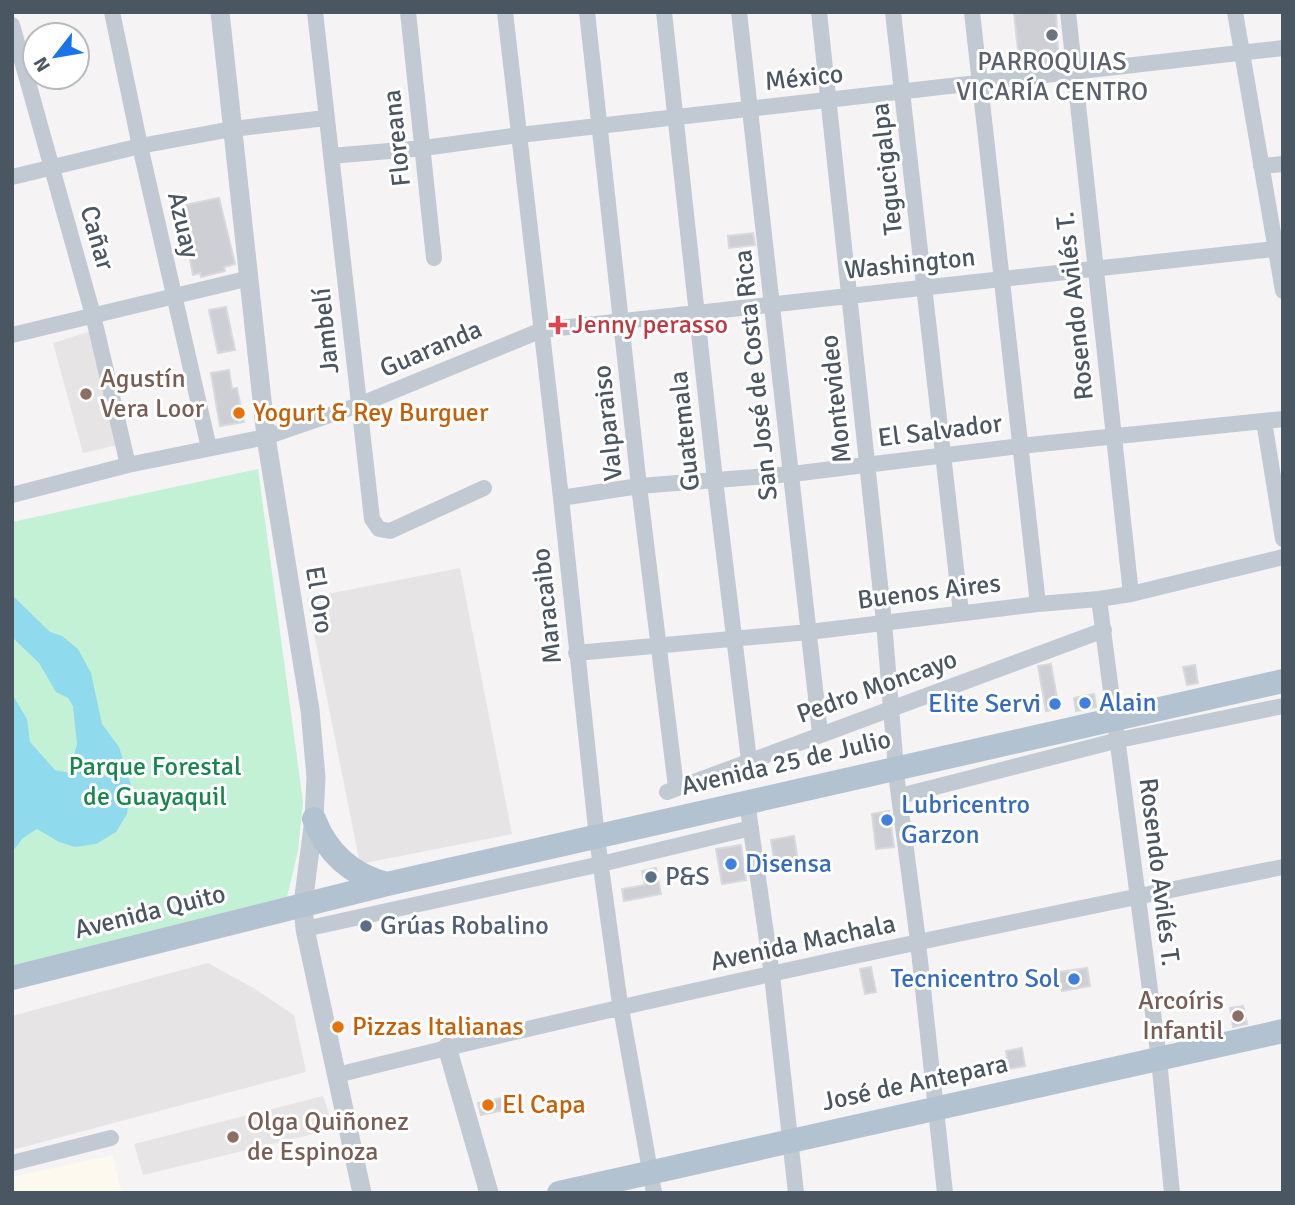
<svg xmlns="http://www.w3.org/2000/svg" width="1295" height="1205" viewBox="0 0 1295 1205" font-family="Signika,sans-serif">
  <style>
    .commercial { fill: #fdf9ef }
    .education { fill: #e6e4e5 }
    .green { fill: #c3f1d5 }
    .water { fill: #90daee }
    .building { fill: #cdcfd5; stroke: #d7d9de; stroke-width: 2 }
    .lines { fill: none; stroke-linecap: round; stroke-linejoin: round }
    .minor { stroke: #c1cad2; stroke-width: 16 }
    .tertiary { stroke: #c1cad2; stroke-width: 19 }
    .primary { stroke: #b3c2d1; stroke-width: 24 }
    .worship-dot { fill: #6b7280; stroke: #fff; stroke-width: 2.5 }
    .health-dot { fill: #e0444e; stroke: #fff; stroke-width: 2.5 }
    .education-dot { fill: #8d6e63; stroke: #fff; stroke-width: 2.5 }
    .food-dot { fill: #e8710a; stroke: #fff; stroke-width: 2.5 }
    .shop-dot { fill: #3f7fe0; stroke: #fff; stroke-width: 2.5 }
    .service-dot { fill: #5c6f8a; stroke: #fff; stroke-width: 2.5 }
    .labels { text-anchor: middle; dominant-baseline: central; stroke-width: 6; stroke-linejoin: round; paint-order: stroke }
    .worship-label { font-size: 26px; fill: #5b616d; stroke: #fff }
    .street-label { font-size: 26px; fill: #4a5661; stroke: #fff }
    .health-label { font-size: 26px; fill: #be3a42; stroke: #fff; text-anchor: start }
    .education-label { font-size: 26px; fill: #785e54; stroke: #fff; text-anchor: start }
    .food-label { font-size: 26px; fill: #c56008; stroke: #fff; text-anchor: start }
    .shop-label { font-size: 26px; fill: #366cbe; stroke: #fff; text-anchor: start }
    .park-label { font-size: 26px; fill: #17864f; stroke: #fff }
    .service-label { font-size: 26px; fill: #4e5e75; stroke: #fff; text-anchor: start }
  </style>
  <rect width="100%" height="100%" fill="#f5f3f3"/>
  <path class="commercial" d="M113,1155l9,38h-110v-16z"/>
  <path class="education" d="M91,331l27,114 -35,8 -30,-110z
    M460,568l52,266 -152,30 -53,-266z
    M208,963l47,26 39,26 12,57 -294,78v-134z
    M323,1096l11,33 -191,46 -9,-31z"/>
  <path class="green" d="M258,469l45,333 -5,49 -11,46 -275,70v-445z"/>
  <path class="water" d="M12,595l38,37 12,4 16,13 13,24 11,51 17,23 12,38 -4,29 -11,18 -20,12 -21,3 -16,-5 -22,-13 -14,9 -11,14v-158l15,25 3,23 25,28 14,3 8,-29 -4,-38 -5,-8 -12,-6 -17,-29 -27,-26z"/>
  <path class="building" d="M1036,12h20l2,39 -12,13 -26,3 -6,-53z
    M219,198l16,66 -11,3 1,4 -24,6 -1,-4 -7,2 -13,-69z
    M753,233l2,12 -26,3 -1,-12z
    M226,307l9,43 -17,3 -9,-43z
    M229,370l3,19 5,-1 7,34 -24,4 -9,-53z
    M1051,664l8,45 -13,2 -8,-45z
    M1195,665l3,18 -11,2 -4,-18z
    M1094,694l2,13 -20,4 -2,-13z
    M889,811l5,36 -18,2 -4,-35z
    M794,836l4,25 -23,4 -4,-25z
    M741,845l5,35 -24,4 -6,-35z
    M656,868l5,26 -37,7 -2,-12 23,-4 -3,-14z
    M871,967l5,25 -11,2 -5,-25z
    M1087,968l3,18 -28,5 -3,-19z
    M1243,1006l4,18 -14,3 -3,-19z
    M1022,1048l3,18 -16,3 -3,-18z
    M506,1097l3,12 -28,6 -3,-12z"/>
  <g class="lines">
    <path class="minor" d="M112,12l28,134 69,302
      M315,12l57,507 7,10 11,2 94,-43
      M408,12l26,246
      M505,12l56,486 36,340 22,159 35,196
      M587,12l52,474 37,301
      M664,12l51,468 34,280
      M739,12l81,721
      M819,12l65,610 13,159 20,152 28,260
      M893,12l68,601
      M972,12l66,592
      M1068,12l63,582
      M1235,12l48,279
      M12,25l81,290 35,150
      M331,156l93,-8 95,-13 764,-87
      M1261,166l22,-2
      M12,177l128,-31 92,-17 94,-11
      M12,335l238,-57
      M1264,421l19,118
      M12,495l116,-30 138,-28 93,-32 183,-75 741,-82
      M561,498l78,-12 153,-12 228,-28 263,-27
      M1099,599l60,460 13,134
      M576,653l233,-21 229,-28 61,-5 32,-5 152,-37
      M667,792l437,-162
      M900,796l219,-56 164,-34
      M747,802l25,173 24,218
      M305,929l296,-65 150,-36
      M337,1075c313,-78 629,-144 946,-208
      M12,1163l99,-25"/>
    <path class="tertiary" d="M220,12l46,425 44,273 6,67 -2,42 -11,85 2,25 57,264
      M447,1047l42,146"/>
    <path class="primary" d="M314,819c13,34 38,56 73,65
      M12,978l375,-94 896,-203
      M559,1193l724,-162"/>
  </g>
  <circle class="worship-dot" cx="1052" cy="35" r="7"/>
  <path class="health-dot" d="M554.5 314.5h7v7h7v7h-7v7h-7v-7h-7v-7h7z"/>
  <g class="education-dot">
    <circle cx="86" cy="394" r="7"/>
    <circle cx="1238" cy="1016" r="7"/>
    <circle cx="233" cy="1137" r="7"/>
  </g>
  <g class="food-dot">
    <circle cx="239" cy="413" r="7"/>
    <circle cx="338" cy="1027" r="7"/>
    <circle cx="488" cy="1105" r="7"/>
  </g>
  <g class="shop-dot">
    <circle cx="1085" cy="703" r="7"/>
    <circle cx="1055" cy="704" r="7"/>
    <circle cx="887" cy="820" r="7"/>
    <circle cx="731" cy="864" r="7"/>
    <circle cx="1074" cy="979" r="7"/>
  </g>
  <g class="service-dot">
    <circle cx="651" cy="877" r="7"/>
    <circle cx="366" cy="926" r="7"/>
  </g>
  <g class="labels">
    <g class="worship-label">
      <text x="1052" y="62">PARROQUIAS<tspan x="1052" dy="30">VICARÍA CENTRO</tspan></text>
    </g>
    <g class="street-label">
      <text transform="translate(804 78) rotate(-6)">México</text>
      <text transform="translate(397 138) rotate(-96)">Floreana</text>
      <text transform="translate(887 169) rotate(-96)">Tegucigalpa</text>
      <text transform="translate(183 225) rotate(77)">Azuay</text>
      <text transform="translate(97 238) rotate(74)">Cañar</text>
      <text transform="translate(910 264) rotate(-6)">Washington</text>
      <text transform="translate(1075 306) rotate(-96)">Rosendo Avilés T.</text>
      <text transform="translate(326 331) rotate(-96)">Jambelí</text>
      <text transform="translate(431 349) rotate(-23)">Guaranda</text>
      <text transform="translate(756 375) rotate(-96)">San José de Costa Rica</text>
      <text transform="translate(836 399) rotate(-96)">Montevideo</text>
      <text transform="translate(608 423) rotate(-96)">Valparaiso</text>
      <text transform="translate(685 431) rotate(-96)">Guatemala</text>
      <text transform="translate(940 431) rotate(-7)">El Salvador</text>
      <text transform="translate(929 592) rotate(-7)">Buenos Aires</text>
      <text transform="translate(319 600) rotate(81)">El Oro</text>
      <text transform="translate(547 606) rotate(-96)">Maracaibo</text>
      <text transform="translate(877 687) rotate(-20)">Pedro Moncayo</text>
      <text transform="translate(786 763) rotate(-13)">Avenida 25 de Julio</text>
      <text transform="translate(1159 872) rotate(83)">Rosendo Avilés T.</text>
      <text transform="translate(150 912) rotate(-14)">Avenida Quito</text>
      <text transform="translate(803 943) rotate(-12)">Avenida Machala</text>
      <text transform="translate(915 1083) rotate(-12)">José de Antepara</text>
    </g>
    <g class="health-label">
      <text x="572" y="325">Jenny perasso</text>
    </g>
    <g class="education-label">
      <text x="100" y="379">Agustín<tspan x="100" dy="30">Vera Loor</tspan></text>
      <text x="1224" y="1001" text-anchor="end">Arcoíris<tspan x="1224" dy="30">Infantil</tspan></text>
      <text x="247" y="1122">Olga Quiñonez<tspan x="247" dy="30">de Espinoza</tspan></text>
    </g>
    <g class="food-label">
      <text x="253" y="413">Yogurt &amp; Rey Burguer</text>
      <text x="352" y="1027">Pizzas Italianas</text>
      <text x="502" y="1105">El Capa</text>
    </g>
    <g class="shop-label">
      <text x="1099" y="703">Alain</text>
      <text x="1041" y="704" text-anchor="end">Elite Servi</text>
      <text x="901" y="805">Lubricentro<tspan x="901" dy="30">Garzon</tspan></text>
      <text x="745" y="864">Disensa</text>
      <text x="1060" y="979" text-anchor="end">Tecnicentro Sol</text>
    </g>
    <g class="park-label">
      <text x="155" y="767">Parque Forestal<tspan x="155" dy="30">de Guayaquil</tspan></text>
    </g>
    <g class="service-label">
      <text x="665" y="877">P&amp;S</text>
      <text x="380" y="926">Grúas Robalino</text>
    </g>
  </g>
  <rect width="1295" height="1205" fill="none" stroke="#4a5661" stroke-width="28"/>
  <g transform="translate(56 56) rotate(239)"><circle r="33" fill="#ffffff" stroke="#b7bbc0" stroke-width="2"/>
  <path d="M0-5L12 26L0 18L-12 26Z" fill="#1a73e8"/>
  <text y="-10" font-size="19" font-weight="bold" text-anchor="middle" fill="#4a5661">N</text>
  </g>
</svg>
